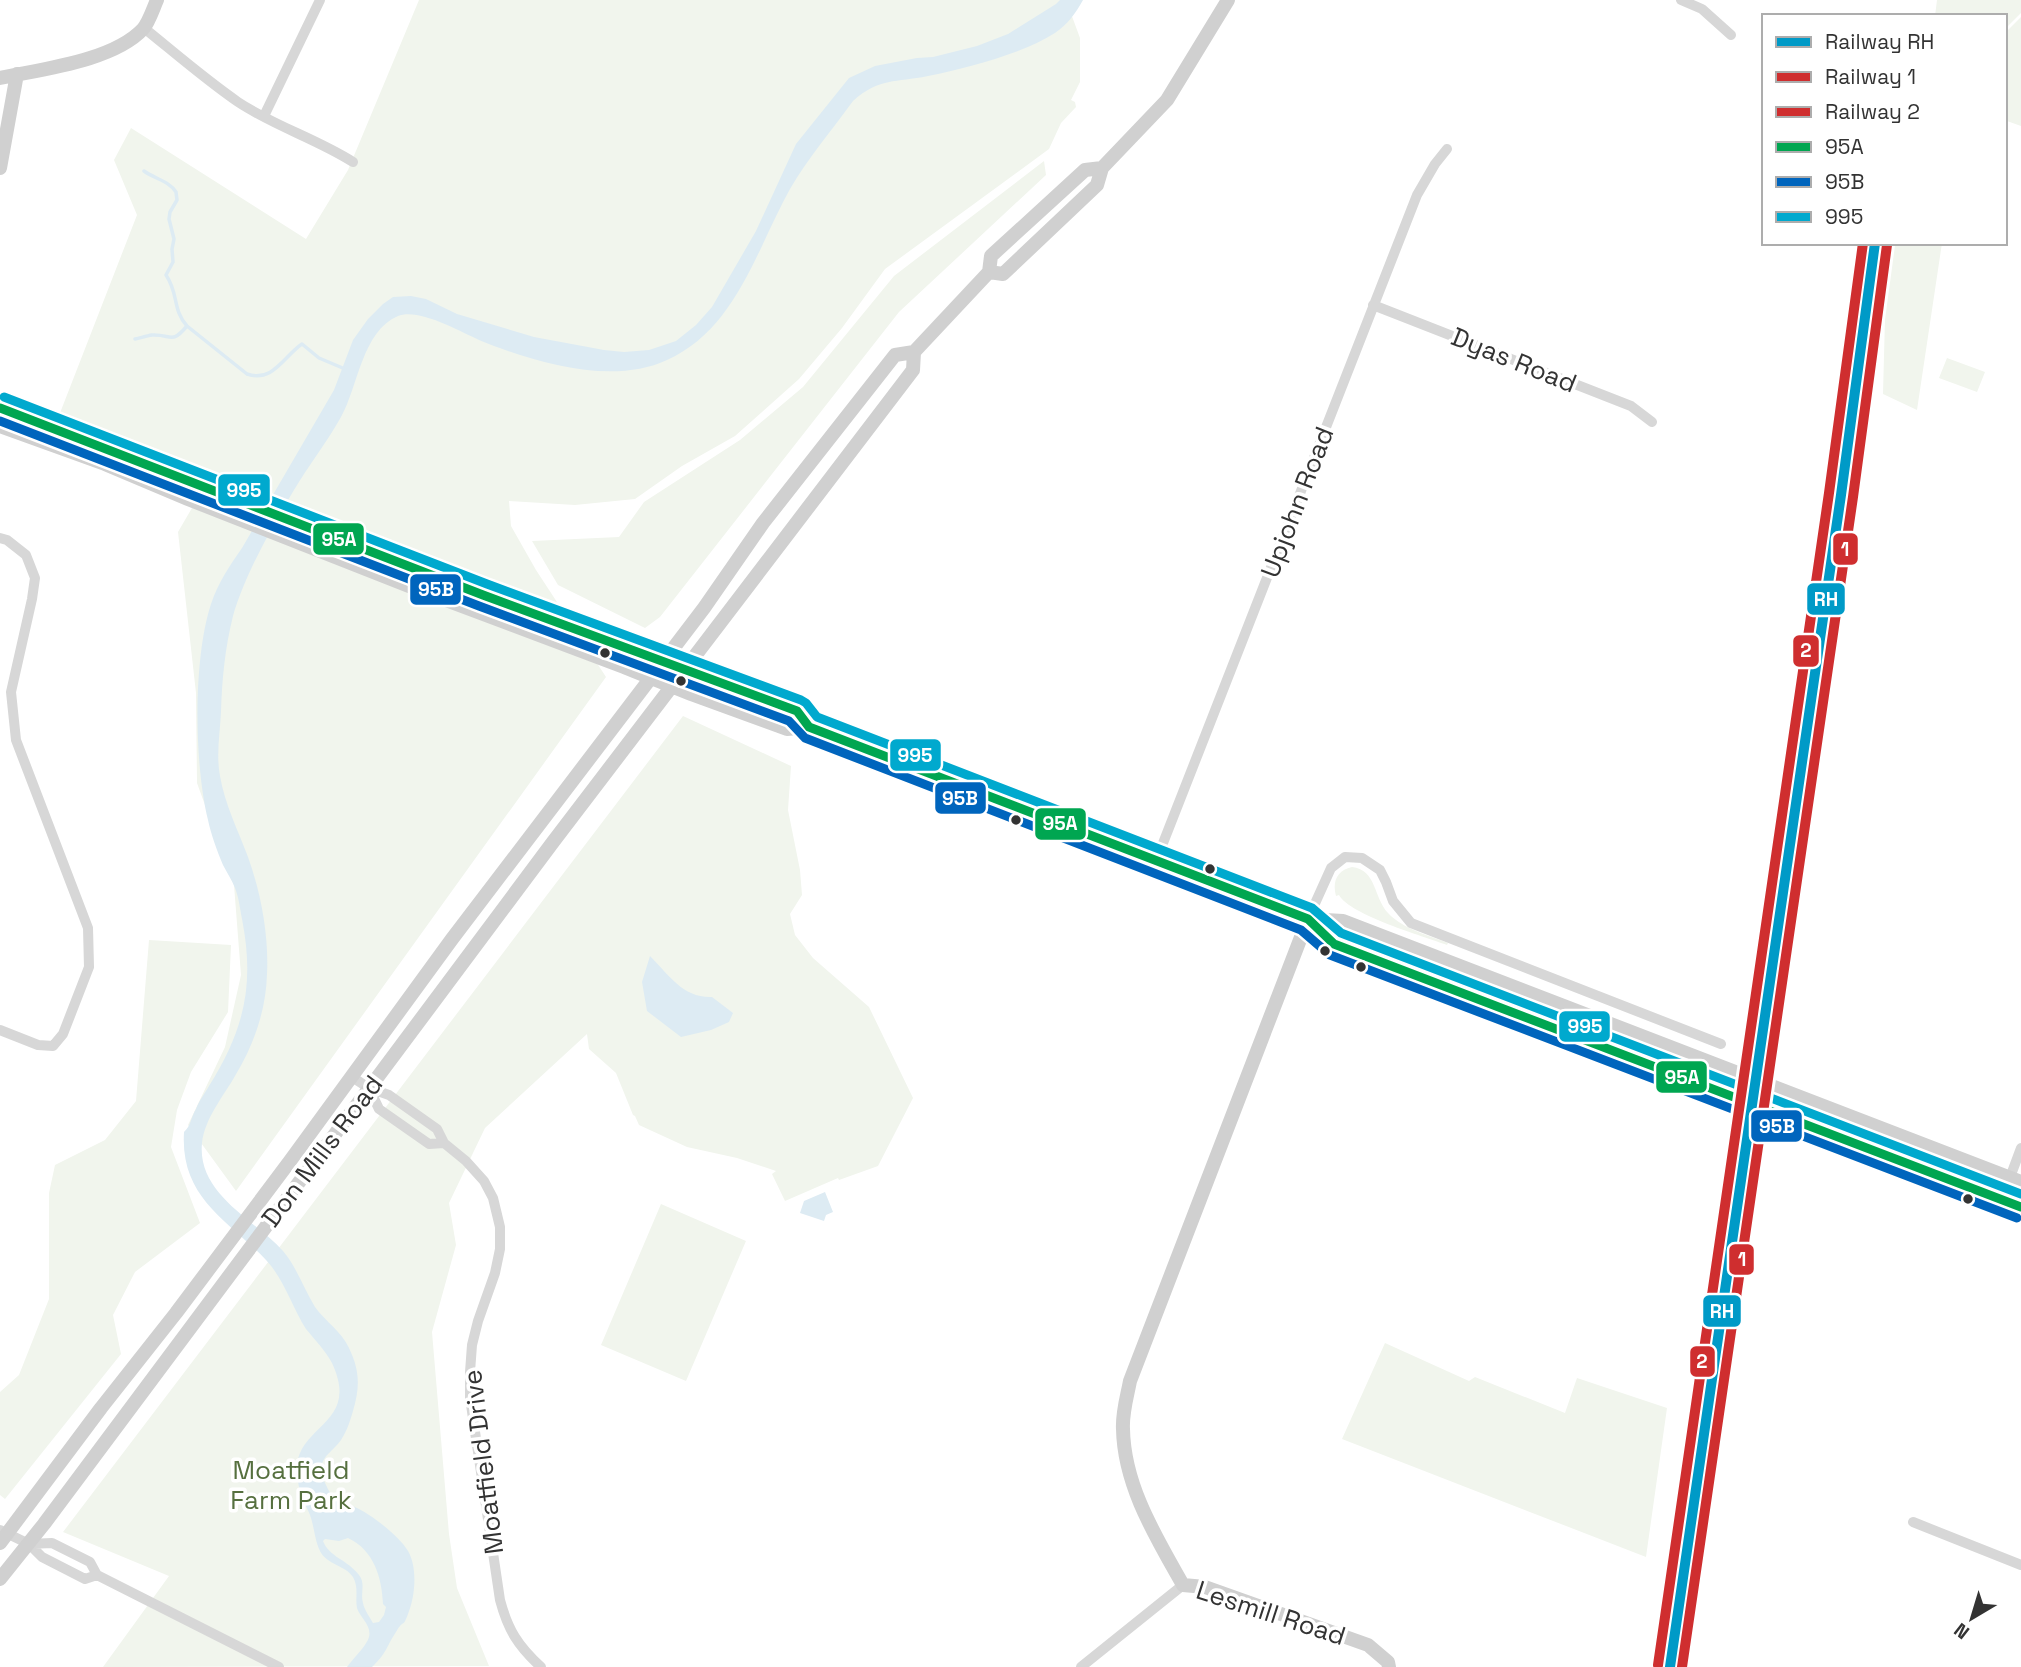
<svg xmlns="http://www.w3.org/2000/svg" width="2021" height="1667" viewBox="0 0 2021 1667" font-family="'Space Grotesk',sans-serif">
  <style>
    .green { fill: #f1f5ed }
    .water { fill: #ddebf3; fill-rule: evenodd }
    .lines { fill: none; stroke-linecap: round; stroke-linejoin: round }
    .stream { stroke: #ddebf3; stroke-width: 3.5 }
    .street { stroke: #d7d7d7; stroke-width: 10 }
    .secondary { stroke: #d0d0d0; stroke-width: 14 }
    .bus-1-casing { stroke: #fff; stroke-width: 14 }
    .bus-2-casing { stroke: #fff; stroke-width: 14 }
    .bus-3-casing { stroke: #fff; stroke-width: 14 }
    .bus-1 { stroke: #00a651; stroke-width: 9 }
    .bus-2 { stroke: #0065bd; stroke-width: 9 }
    .bus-3 { stroke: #00a9ce; stroke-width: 9 }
    .rail-1-casing { stroke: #fff; stroke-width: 16 }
    .rail-2-casing { stroke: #fff; stroke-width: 16 }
    .rail-3-casing { stroke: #fff; stroke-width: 16 }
    .rail-1 { stroke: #009ac7; stroke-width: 10 }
    .rail-2 { stroke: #cf2e2f; stroke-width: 10 }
    .rail-3 { stroke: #cf2e2f; stroke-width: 10 }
    .bus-dot { fill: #333; stroke: #fff; stroke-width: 2.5 }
    .labels { text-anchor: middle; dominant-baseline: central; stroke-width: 7; stroke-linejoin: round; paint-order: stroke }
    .street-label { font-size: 26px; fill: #333; stroke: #fff }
    .park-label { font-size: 26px; fill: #56703f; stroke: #fff }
    .line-badge { stroke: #fff; stroke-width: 2.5 }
    .badge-label { font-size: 19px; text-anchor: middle; font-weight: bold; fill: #fff }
  </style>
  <rect width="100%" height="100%" fill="#fff"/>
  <path class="green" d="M419,0h647l14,38v44l-9,18 4,2 1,5 -15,16 -12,26 -164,120 -43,59 -43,51 -64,57 -53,30 -47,33 -60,6 -66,-4 2,25 25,44 70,107 -370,514 -48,-66 37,-78 16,-72 -7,-90 -37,-102 -1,-90 -18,-161 32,-55 -150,-64 77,-198 -23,-55 17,-32 175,111 42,-69z
    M1937,0h84v13l-16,16v-13h-70z
    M2021,17v109l-14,-5 -2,2v-90z
    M1044,161l2,14 -147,137 -239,305 -15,11 -87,-43 -26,-44 87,-4 25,-35 96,-62 63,-53 91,-111z
    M1887,243h55l-25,167 -34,-16z
    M1947,358l38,14 -8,20 -38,-14z
    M683,716l108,50 -3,44 12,60 2,25 -12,19 5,21 18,23 56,49 44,91 -35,68 -39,14 -1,-2 -53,23 -13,-27 4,-3 -39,-13 -50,-11 -48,-22 -4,-9 -2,-1 -17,-42 -27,-24 -2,-15 -102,94 -36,75 7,42 -24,87 17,202 8,54 32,78 -386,1 66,-91 -106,-44z
    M1352,867c25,3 21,30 36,46 15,16 40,22 60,30l-1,2c-24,-9 -97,-30 -108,-50l-3,1c-4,-14 1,-26 16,-29z
    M149,940l82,5 -3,67 -37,60 -14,38 -6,37 29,76 -65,49 -22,43 8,39 -116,145 -5,-4v-103l19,-17 30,-76v-106l6,-28 50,-25 31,-39z
    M661,1204l85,37 -60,140 -85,-36z
    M1385,1343l84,38 6,-4 90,36 12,-35 90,30 -21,149 -304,-118z"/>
  <path class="water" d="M1060,0h23c-7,13 -16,25 -28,33 -33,21 -89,35 -127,43 -33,7 -48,1 -75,25 -21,29 -45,57 -63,88 -34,61 -54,140 -123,171 -55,26 -134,2 -188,-20 -20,-9 -60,-32 -81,-24 -36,15 -40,71 -57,101 -14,25 -32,48 -47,73 -22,37 -49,84 -61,126 -8,32 -11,63 -12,96 -1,21 -5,43 -1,64 5,29 18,54 28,81 13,36 21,79 19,117 -1,36 -13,71 -32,102 -12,21 -30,42 -33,67 -5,51 52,76 81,108 13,15 21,38 32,56 10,14 27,25 34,41 11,23 11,39 4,63 -3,10 -6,20 -12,29 -9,13 -23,17 -19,36 0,3 3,6 4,9 9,20 17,15 33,24 14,7 41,28 49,42 10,17 7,46 0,63 -6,16 -3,3 -12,18 -10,15 -9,21 -24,35h-25c6,-8 20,-22 22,-30 3,-12 -9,-19 -12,-29 -2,-10 2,-20 -4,-31 -8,-12 -26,-12 -33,-26 -5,-10 -6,-25 -10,-36 -3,-8 -8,-15 -10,-24 -2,-8 -4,-19 -3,-26 4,-41 63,-42 35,-102 -7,-13 -17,-23 -26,-34 -14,-22 -22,-50 -40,-69 -39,-41 -86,-62 -82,-128 7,-6 7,-15 12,-23 3,-8 9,-16 13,-23 35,-56 46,-101 33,-167 -2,-10 -3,-21 -7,-31 -3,-8 -8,-15 -12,-23 -6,-14 -12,-31 -15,-45 -14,-57 -15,-161 3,-216 7,-21 19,-39 31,-56l92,-158 19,-50 15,-21 15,-15 10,-7 18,-1 15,3 31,15 77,23 70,13 20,2 25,-2 27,-9 20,-16 16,-18 44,-76 40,-87 53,-66 26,-12 42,-8 16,-1 44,-11 31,-12 48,-30zM348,1538c26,12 34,40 35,66l3,3 -2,8 -5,7 -6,1c-3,-5 -9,-14 -10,-20 -3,-10 3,-19 -4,-28 -11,-15 -30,-18 -36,-34l2,-2 14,2z
    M650,956c20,20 33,42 62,41l21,16 -4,9 -18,8 -30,7 -34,-26 -5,-29z
    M825,1192l8,20 -7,3 -2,6 -24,-8 4,-12z"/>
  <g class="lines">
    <path class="stream" d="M144,171c11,8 25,10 32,21l1,8 -7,12 -1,7 5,20 -2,10 1,13 -7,13c13,19 6,34 21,51l60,48c26,9 37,-18 55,-30l17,14 26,11
      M135,339c5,-1 11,-3 17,-4 20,-1 19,10 35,-9"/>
    <path class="street" d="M1681,0l21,9 29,26
      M144,28c31,25 62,52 94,74 36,24 79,37 115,60
      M264,116l56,-116
      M1373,305l258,101 21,16
      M0,538l7,2 19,15 9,23 -3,21 -21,93 5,48 72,188 1,39 -26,67 -10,12 -15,-1 -38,-15
      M1156,861l261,-666 18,-31 12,-15
      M1308,919l23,-51 14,-11 17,1 18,12 6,12 7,19 18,22 310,121
      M352,1077l17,11 20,7 48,34 7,14 22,18 18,20 9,17 7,29v22l-5,24 -17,48 -6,24 -2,27v26l30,202c8,30 18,46 41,67
      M369,1088l10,21 50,35 15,-1
      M2002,1199l19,-51
      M1913,1522l108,43
      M0,1530l29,14 13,13 43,22 12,-4
      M29,1544l23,-1 38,19 7,13 182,92
      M1081,1667l102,-82"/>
    <path class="secondary" d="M0,78c42,-9 113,-17 143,-49 6,-7 10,-20 14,-29
      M0,168l17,-94
      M989,272l14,2 94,-89 5,-17 65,-68 61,-100
      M0,408l483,187 314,116 12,16
      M0,426l105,38 83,35 226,89 210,79 67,27 96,35 22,-2 499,192 35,2 678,261
      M1308,919l-178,462c-3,16 -8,32 -7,48 1,57 33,108 60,156l22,2 163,58 20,17 1,5
      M1308,919l26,25 325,123 362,140
      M0,1543l101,-135 75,-95 114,-152 162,-222 252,-331 59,-85 132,-168 19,-3
      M0,1579l44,-55 509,-682 360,-472 1,-18 75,-80 2,-16 94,-86 17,-2"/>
    <defs>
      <path id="bus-1" d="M0,408l483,187 314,116 12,16 499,192 26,25 687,263"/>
      <path id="bus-2" d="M0,421l479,185 310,115 16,17 496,192 29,25 687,263"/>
      <path id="bus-3" d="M4,397l483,187 314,116 5,3 11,14 495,191 29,25 680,261"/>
    </defs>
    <use href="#bus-1" class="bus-1-casing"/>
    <use href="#bus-2" class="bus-2-casing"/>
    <use href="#bus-3" class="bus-3-casing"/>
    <use href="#bus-1" class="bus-1"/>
    <use href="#bus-2" class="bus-2"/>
    <use href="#bus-3" class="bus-3"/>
    <defs>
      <path id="rail-1" d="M1670,1667l171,-1172 34,-252"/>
      <path id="rail-2" d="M1682,1667l171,-1170 34,-252"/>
      <path id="rail-3" d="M1658,1665l171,-1172 34,-250"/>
    </defs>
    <use href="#rail-1" class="rail-1-casing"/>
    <use href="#rail-2" class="rail-2-casing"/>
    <use href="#rail-3" class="rail-3-casing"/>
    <use href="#rail-1" class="rail-1"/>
    <use href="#rail-2" class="rail-2"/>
    <use href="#rail-3" class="rail-3"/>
  </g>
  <g class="bus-dot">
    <circle cx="605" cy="653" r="6"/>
    <circle cx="681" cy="681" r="6"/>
    <circle cx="1016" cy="820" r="6"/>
    <circle cx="1210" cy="869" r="6"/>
    <circle cx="1325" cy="951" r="6"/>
    <circle cx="1361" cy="967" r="6"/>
    <circle cx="1968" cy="1199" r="6"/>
  </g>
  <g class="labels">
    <g class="street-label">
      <text transform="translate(1514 360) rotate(22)">Dyas Road</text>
      <text transform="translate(1297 502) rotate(-69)">Upjohn Road</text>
      <text transform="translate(322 1151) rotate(-53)">Don Mills Road</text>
      <text transform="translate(483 1462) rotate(-97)">Moatfield Drive</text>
      <text transform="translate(1271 1613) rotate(18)">Lesmill Road</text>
    </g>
    <g class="park-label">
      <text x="291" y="1470">Moatfield<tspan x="291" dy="30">Farm Park</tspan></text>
    </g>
  </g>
  <g class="line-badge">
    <rect x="217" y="473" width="54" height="34" rx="7" fill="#00a9ce"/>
    <rect x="312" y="522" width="53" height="34" rx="7" fill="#00a651"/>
    <rect x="1832" y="532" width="27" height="34" rx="7" fill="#cf2e2f"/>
    <rect x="409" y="573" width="53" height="33" rx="7" fill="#0065bd"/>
    <rect x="1806" y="582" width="40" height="34" rx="7" fill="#009ac7"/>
    <rect x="1792" y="634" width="28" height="34" rx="7" fill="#cf2e2f"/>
    <rect x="889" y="738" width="53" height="34" rx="7" fill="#00a9ce"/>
    <rect x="934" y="781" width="53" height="34" rx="7" fill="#0065bd"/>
    <rect x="1034" y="807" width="53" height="34" rx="7" fill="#00a651"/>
    <rect x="1558" y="1010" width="53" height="33" rx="7" fill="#00a9ce"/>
    <rect x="1655" y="1060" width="53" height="34" rx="7" fill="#00a651"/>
    <rect x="1750" y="1109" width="53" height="34" rx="7" fill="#0065bd"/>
    <rect x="1728" y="1243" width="27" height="33" rx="7" fill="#cf2e2f"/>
    <rect x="1702" y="1294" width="40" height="34" rx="7" fill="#009ac7"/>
    <rect x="1689" y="1345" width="27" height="33" rx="7" fill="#cf2e2f"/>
  </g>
  <g class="badge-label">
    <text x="244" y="497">995</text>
    <text x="339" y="546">95A</text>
    <text x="1845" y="556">1</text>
    <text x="436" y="596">95B</text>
    <text x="1826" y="606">RH</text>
    <text x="1806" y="657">2</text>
    <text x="915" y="762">995</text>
    <text x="960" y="805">95B</text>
    <text x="1060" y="830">95A</text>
    <text x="1585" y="1033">995</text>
    <text x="1682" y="1084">95A</text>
    <text x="1777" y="1133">95B</text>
    <text x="1742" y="1266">1</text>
    <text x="1722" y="1318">RH</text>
    <text x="1702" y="1368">2</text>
  </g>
  <rect x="1762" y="14" width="245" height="231" fill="#ffffff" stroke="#adadad" stroke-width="2"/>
  <rect x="1776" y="37" width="35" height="10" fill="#009ac7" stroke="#adadad" stroke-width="2"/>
  <text x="1825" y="49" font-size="21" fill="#333333">Railway RH</text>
  <rect x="1776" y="72" width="35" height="10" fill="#cf2e2f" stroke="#adadad" stroke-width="2"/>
  <text x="1825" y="84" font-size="21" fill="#333333">Railway 1</text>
  <rect x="1776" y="107" width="35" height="10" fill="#cf2e2f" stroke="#adadad" stroke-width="2"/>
  <text x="1825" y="119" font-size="21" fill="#333333">Railway 2</text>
  <rect x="1776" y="142" width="35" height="10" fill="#00a651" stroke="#adadad" stroke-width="2"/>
  <text x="1825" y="154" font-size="21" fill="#333333">95A</text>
  <rect x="1776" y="177" width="35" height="10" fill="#0065bd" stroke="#adadad" stroke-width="2"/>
  <text x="1825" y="189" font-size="21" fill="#333333">95B</text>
  <rect x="1776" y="212" width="35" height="10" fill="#00a9ce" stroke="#adadad" stroke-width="2"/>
  <text x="1825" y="224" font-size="21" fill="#333333">995</text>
  <g transform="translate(1972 1618) rotate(218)" stroke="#ffffff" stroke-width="5" paint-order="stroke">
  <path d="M0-5L12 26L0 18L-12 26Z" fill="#333333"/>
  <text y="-10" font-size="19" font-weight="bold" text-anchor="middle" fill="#333333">N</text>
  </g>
</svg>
